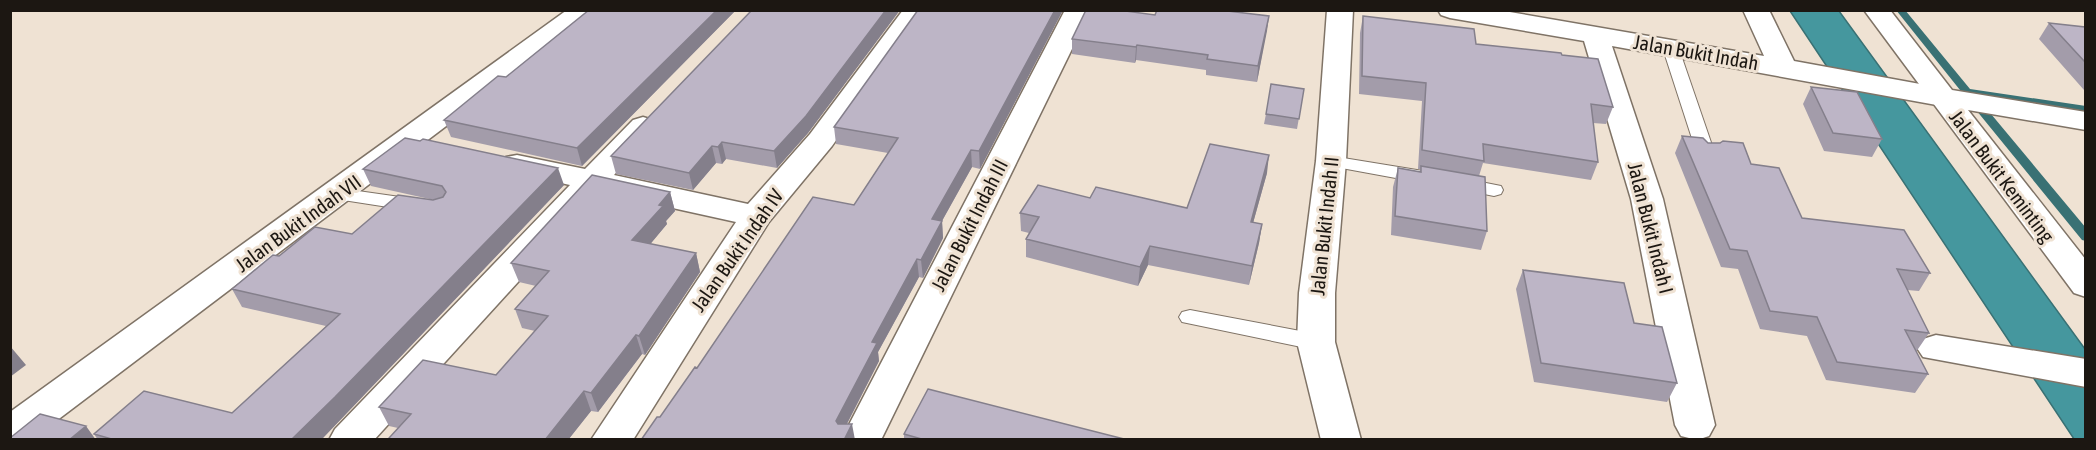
<svg xmlns="http://www.w3.org/2000/svg" width="2096" height="450" viewBox="0 0 2096 450" font-family="'Asap Condensed',sans-serif">
  <style>
    .water { fill: #45979e; stroke: #397174; stroke-width: 1.5 }
    .lines { fill: none; stroke-linecap: round; stroke-linejoin: round }
    .stream { fill: #397174; fill-rule: evenodd }
    .service-casing { stroke: #7f7366; stroke-width: 2 }
    .minor-casing { stroke: #7f7366; stroke-width: 3 }
    .secondary-casing { stroke: #7f7366; stroke-width: 3 }
    .service { fill: #fff; fill-rule: evenodd }
    .minor { fill: #fff; fill-rule: evenodd }
    .secondary { fill: #fff; fill-rule: evenodd }
    .wall { fill: #a39caa }
    .shaded-wall { fill: #847f8b }
    .building { fill: #bdb5c6; stroke: #847f8b; stroke-width: 1.5 }
    .labels { text-anchor: middle; dominant-baseline: central; stroke-width: 6; stroke-linejoin: round; paint-order: stroke }
    .street-label { font-size: 20px; fill: #1c1712; stroke: #efe2d3 }
  </style>
  <rect width="100%" height="100%" fill="#efe2d3"/>
  <path class="water" d="M1790,11h49l246,338v90h-11z"/>
  <g class="lines">
    <path class="stream" d="M1896,10h9l65,79 116,17v6l-110,-16 110,132v13l-4,-1 -119,-146 -3,-1v-3z"/>
    <defs>
      <path id="service" d="M1671,44l8,5 36,105 -3,4h-12l-3,-4 -34,-105z
        M1331,156l92,15 7,2 2,4 -2,4 -7,2 -98,-18 -3,-4 3,-4z
        M1461,178l40,8 2,4 -2,4 -7,2 -40,-8 -2,-4 2,-4z
        M337,188l77,11 7,2 3,4 -3,4 -7,2 -84,-13 -2,-4 2,-4z
        M1190,310l126,24 8,3 3,5 -3,5 -8,3 -134,-28 -3,-5 3,-5z"/>
      <path id="minor" d="M567,10h29l-3,5 -562,425h-21v-28z
        M903,10h25l-96,136 -63,76 -136,218h-42l145,-218 -136,-30 -226,248h-45l6,-11 235,-244 -64,-14 -4,-7 4,-7 11,-2 68,14 48,-49 10,-3 10,3 5,6 -44,49 134,29 62,-70z
        M1065,10h26l-210,430h-40z
        M1327,10h26l-7,151 -11,132v49l26,98h-40l-24,-98 2,-49 17,-132z
        M1438,10h60l266,46 -21,-46h26l25,51 148,27 10,3 4,6 -4,6 -10,3 -330,-60 51,153 52,226 -6,11 -12,4 -16,-4 -6,-11 -44,-226 -47,-158 -134,-23 -9,-3z
        M1936,335l150,24v28l-163,-30 -6,-9 6,-9z"/>
      <path id="secondary" d="M1864,10h26l62,80 134,22v18l-118,-20 118,150v37l-12,-4z"/>
    </defs>
    <use href="#service" class="service-casing"/>
    <use href="#minor" class="minor-casing"/>
    <use href="#secondary" class="secondary-casing"/>
    <use href="#service" class="service"/>
    <use href="#minor" class="minor"/>
    <use href="#secondary" class="secondary"/>
  </g>
  <path class="wall" d="M589,10h147l-154,156 -131,-29 -7,-17 62,-43z
    M752,10h148l-92,123 -31,35 -51,-9 -4,5 -6,-1 -23,27 -77,-16 -5,-18z
    M1063,10l-83,159 -8,-2 -30,54 1,17 -20,40 -4,-1 -41,75 1,9 -32,63 -187,-7 37,-49 157,-163 34,-52 -52,-9 -2,-17z
    M1155,15l114,1 -12,66 -51,-7v-5l-70,-10 -1,3 -63,-9v-15z
    M1363,16l113,28 86,11 51,52 -7,17 -13,-1 5,39 -7,18 -108,-17 -4,13 8,55 -6,19 -90,-15 2,-48 5,-19 22,4v-3h-2l4,-68 -63,-7 1,-61z
    M2049,23l36,4v64l-1,-1 -45,-51z
    M1811,87l71,52 -10,18 -48,-6 -21,-47z
    M1304,89l-7,40 -33,-5 2,-10z
    M1682,136l26,7 43,21 51,54 128,55 -11,18 -12,-1 22,43 -13,19 12,22 -13,19 -89,-13 -19,-44 -47,-7 -22,-60 -17,-2 -46,-114z
    M363,169l201,16 -219,230 -24,25h-223l-4,-6 138,-21 94,-87 -84,-19 -10,-18 47,-33 73,-22 82,-34 -63,-14z
    M1267,173l-14,50 9,1 -3,19 -10,42 -101,-20 -10,21 -112,-29v-18l3,-6 -8,-2 -1,-18 70,-15 97,10z
    M670,192l5,19 -9,10 1,3 -17,20 46,9 4,19 -55,83 -3,-1 -44,58 -7,-1 -23,29h-178l-1,-2 9,-10 -9,-2 -10,-19 117,-32 39,-44 -13,-3 -7,-19 21,-23 -17,-4 -8,-19z
    M1523,270l154,113 -10,19 -133,-20 -18,-93z
    M904,434l224,6h-224z"/>
  <path class="shaded-wall" d="M717,10h19l-154,156 -5,-18z
    M886,10h14l-92,123 -31,35 -3,-17z
    M1055,10h8l-83,159 -1,-18z
    M1269,16l-2,15 -10,51 1,-16z
    M1137,45l-1,15 -1,3 1,-16z
    M722,142l4,17 -4,5 -4,-17z
    M712,146l4,17 -23,27 -4,-17z
    M971,150l1,17 -39,70 -1,-18z
    M1269,155l-2,18 -19,68 3,-19z
    M558,168l6,17 -219,230 -24,25h-30z
    M670,192l5,19 -9,10 1,3 -29,35 -6,-19 27,-35z
    M942,221l1,17 -20,40 -2,-18z
    M1262,224l-3,19 -10,42 3,-19z
    M1150,246l-2,19 -10,21 2,-19z
    M696,253l4,19 -55,83 -6,-19z
    M917,259l2,18 -41,75 1,9 -40,78 -3,-18 36,-79z
    M636,335l6,19 -44,58 -7,-19z
    M10,346l16,19 -16,12z
    M584,391l7,20 -23,29h-23z
    M852,424l3,16h-11z
    M86,426l10,14h-27z"/>
  <path class="building" d="M589,10h128l-140,138 -133,-28 54,-44 8,1z
    M752,10h134l-80,106 -32,35 -52,-9 -4,5 -6,-1 -23,27 -78,-17z
    M918,10h137l-76,141 -8,-1 -39,69 10,2 -21,39 -4,-1 -45,83 5,1 -41,78 2,3h14l-8,16h-203l16,-23h3l35,-50 2,1 116,-171 41,8 44,-67 -64,-11z
    M1086,10h32l37,5 2,-5h62l50,6 -11,50 -51,-7 1,-4 -71,-10 -1,2 -64,-8z
    M1363,16l111,13 2,15 85,9 1,2 36,4 15,48 -22,-3 7,58 -115,-18 1,17 -62,-11 4,-67 -64,-7z
    M2049,23l36,4v35z
    M1271,84l33,5 -5,30 -33,-5z
    M1811,87l46,5 25,47 -49,-6z
    M1682,136l21,2 5,5h12l3,-2 20,2 8,21 28,4 23,50 102,12 26,43 -33,-4 32,64 -24,-3 23,44 -91,-12 -20,-45 -47,-6 -23,-60 -17,-2z
    M405,138l15,3 3,-2 135,29 -223,229 -44,43h-176l-21,-6 50,-43 88,22 108,-99 -108,-25 41,-34 6,1 36,-29 37,7 46,-39 35,5 10,-3 3,-5 -4,-6 -79,-17z
    M1210,144l59,11 -18,67 11,2 -10,42 -102,-20 -10,21 -114,-28 13,-22 -19,-4 18,-28 52,13 6,-11 91,21z
    M1421,166l64,11 2,54 -92,-15 3,-48 23,4z
    M592,175l78,17 -11,13 4,1 -31,34 64,13 -57,83 -3,-1 -45,58 -7,-2 -39,49h-148l-8,-2 22,-24 -32,-7 44,-47 73,15 52,-59 -33,-7 34,-38 -38,-8z
    M1523,270l101,13 10,40 28,4 15,56 -136,-20z
    M928,389l200,51h-203l-21,-6z
    M40,414l46,12 -17,14h-59v-2z"/>
  <g class="labels">
    <g class="street-label">
      <text transform="translate(1696 52) rotate(10)">Jalan Bukit Indah</text>
      <text transform="translate(2002 176) rotate(53)">Jalan Bukit Keminting</text>
      <text transform="translate(298 223) rotate(-36)">Jalan Bukit Indah VII</text>
      <text transform="translate(969 225) rotate(-63)">Jalan Bukit Indah III</text>
      <text transform="translate(1324 226) rotate(-84)">Jalan Bukit Indah II</text>
      <text transform="translate(1651 228) rotate(76)">Jalan Bukit Indah I</text>
      <text transform="translate(737 250) rotate(-55)">Jalan Bukit Indah IV</text>
    </g>
  </g>
  <rect width="2096" height="450" fill="none" stroke="#1c1712" stroke-width="24"/>
</svg>
